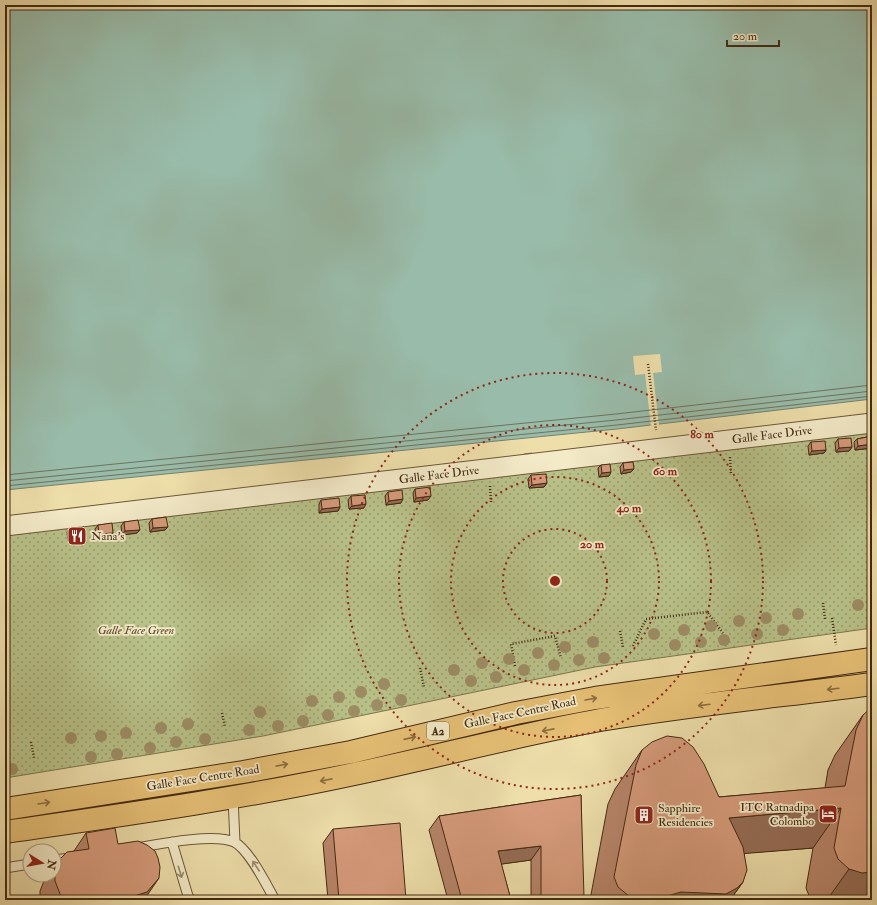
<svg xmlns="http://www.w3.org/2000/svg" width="877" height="905" viewBox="0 0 877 905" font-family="'IM FELL Double Pica',serif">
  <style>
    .grass { fill: url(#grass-dots); stroke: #7e764d }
    .water { fill: #99bcaa; stroke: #77826d }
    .pier { fill: #eddeaa }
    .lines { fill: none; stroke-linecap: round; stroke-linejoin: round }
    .shore { stroke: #6e735e; stroke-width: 1 }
    .lane-casing { stroke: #6e5738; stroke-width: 11 }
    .street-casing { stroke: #6e5738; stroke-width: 21 }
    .highway-casing { stroke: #442a12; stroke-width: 24 }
    .path { stroke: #442a12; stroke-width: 2.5; stroke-dasharray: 1 2; stroke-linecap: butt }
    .lane { stroke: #f3eac8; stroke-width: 9 }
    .street { stroke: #f3eac8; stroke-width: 19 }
    .highway { stroke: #e6bf75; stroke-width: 22 }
    .tree { fill: #9d8c64 }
    .wall { fill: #b78469; stroke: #442a12 }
    .shaded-wall { fill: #956c55; stroke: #442a12 }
    .building { fill: #d59a7a; stroke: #442a12 }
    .oneway { stroke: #8d6d3f }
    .oneway2 { stroke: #9c8a6d }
    .ring { fill: none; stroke: #8f2418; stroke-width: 2; stroke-dasharray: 2 4 }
    .labels { text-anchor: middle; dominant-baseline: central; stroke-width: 3.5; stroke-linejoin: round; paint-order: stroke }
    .shield { fill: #f3eac8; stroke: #786449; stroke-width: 1 }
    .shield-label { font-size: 11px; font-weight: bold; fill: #442a12 }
    .street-label { font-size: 12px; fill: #442a12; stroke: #f3eac8 }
    .poi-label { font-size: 12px; fill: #442a12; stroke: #f3eac8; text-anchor: start }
    .park-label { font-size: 12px; font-style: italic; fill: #5b482a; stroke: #f3eac8 }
    .centre { fill: #8f2418; stroke: #f3eac8; stroke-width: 2 }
    .ring-label { font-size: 12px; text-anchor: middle; font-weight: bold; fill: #8f2418; stroke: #f3eac8; stroke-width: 3.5; stroke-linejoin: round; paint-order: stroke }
  </style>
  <defs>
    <pattern id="grass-dots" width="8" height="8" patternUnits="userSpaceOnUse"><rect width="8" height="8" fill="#b8c188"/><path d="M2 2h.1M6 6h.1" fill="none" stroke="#979d6e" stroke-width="1.8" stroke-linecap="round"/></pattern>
  </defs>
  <rect width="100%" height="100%" fill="#eddeaa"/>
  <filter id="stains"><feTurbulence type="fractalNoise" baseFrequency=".005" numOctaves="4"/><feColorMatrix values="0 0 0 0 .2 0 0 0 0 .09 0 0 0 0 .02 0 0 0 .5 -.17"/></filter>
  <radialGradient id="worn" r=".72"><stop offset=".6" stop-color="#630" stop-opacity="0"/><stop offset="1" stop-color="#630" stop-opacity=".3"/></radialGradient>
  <path class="grass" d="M872,416v212l-277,39 -332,69 -258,42v-259l519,-61v-4l8,-1v4z"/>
  <path class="water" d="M5,5h867v394l-255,30 -612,61z"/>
  <path class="pier" d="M660,354l2,18 -9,1 6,53 -8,1 -6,-53 -10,1 -2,-19z"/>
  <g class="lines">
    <path class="shore" d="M5,475l611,-61 256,-29
      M5,481l611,-61 256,-29
      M5,486l612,-61 255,-29"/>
    <defs>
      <path id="lane" d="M233,798l2,44
        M172,842l16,54 3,4
        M136,848c23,-4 78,-15 98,-6 15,7 33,44 41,58
        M54,860l16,-2
        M5,868l25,-4"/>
      <path id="street" d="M5,526l867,-103"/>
      <path id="highway" d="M5,809l238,-37 108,-20 165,-39 79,-15 277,-39
        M5,832c117,-17 233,-33 349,-58 82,-17 163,-39 246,-54 90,-15 181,-24 272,-36"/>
    </defs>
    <use href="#lane" class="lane-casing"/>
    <use href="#street" class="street-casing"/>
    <use href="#highway" class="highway-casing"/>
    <path class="path" d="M648,364l8,66
      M730,457l1,17
      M490,486l1,16
      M823,603l2,16
      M832,618l4,27
      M620,631l3,16
      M633,646l13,-27 61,-7 16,21
      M515,666l-4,-22 44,-8 6,22
      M420,668l4,19
      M222,713l3,14
      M31,742l3,16"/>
    <use href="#lane" class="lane"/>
    <use href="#street" class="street"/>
    <use href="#highway" class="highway"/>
  </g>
  <g class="tree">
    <circle cx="858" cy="605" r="6"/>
    <circle cx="798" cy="614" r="6"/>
    <circle cx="766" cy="618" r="6"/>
    <circle cx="739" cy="621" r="6"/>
    <circle cx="711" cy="626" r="6"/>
    <circle cx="684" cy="630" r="6"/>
    <circle cx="783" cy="630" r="6"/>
    <circle cx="654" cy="634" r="6"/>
    <circle cx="757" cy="634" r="6"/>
    <circle cx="724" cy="640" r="6"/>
    <circle cx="593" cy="642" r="6"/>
    <circle cx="701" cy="642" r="6"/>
    <circle cx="675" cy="645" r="6"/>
    <circle cx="565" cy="647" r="6"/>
    <circle cx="538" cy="653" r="6"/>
    <circle cx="604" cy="658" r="6"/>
    <circle cx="509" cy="659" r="6"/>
    <circle cx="579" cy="660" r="6"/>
    <circle cx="482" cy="663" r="6"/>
    <circle cx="554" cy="665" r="6"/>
    <circle cx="454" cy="670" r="6"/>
    <circle cx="524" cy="670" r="6"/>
    <circle cx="496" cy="677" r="6"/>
    <circle cx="471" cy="681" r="6"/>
    <circle cx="384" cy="684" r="6"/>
    <circle cx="361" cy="692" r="6"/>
    <circle cx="339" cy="697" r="6"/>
    <circle cx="401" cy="700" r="6"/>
    <circle cx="312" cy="701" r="6"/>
    <circle cx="377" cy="705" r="6"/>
    <circle cx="354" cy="711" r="6"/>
    <circle cx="260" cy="712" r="6"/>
    <circle cx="328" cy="715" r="6"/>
    <circle cx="303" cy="721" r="6"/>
    <circle cx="188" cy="724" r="6"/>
    <circle cx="278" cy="726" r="6"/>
    <circle cx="161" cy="728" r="6"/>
    <circle cx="249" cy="730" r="6"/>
    <circle cx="126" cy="733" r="6"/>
    <circle cx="101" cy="736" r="6"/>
    <circle cx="71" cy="738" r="6"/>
    <circle cx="205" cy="739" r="6"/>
    <circle cx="176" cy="742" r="6"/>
    <circle cx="150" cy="748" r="6"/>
    <circle cx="117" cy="754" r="6"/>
    <circle cx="91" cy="757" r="6"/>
    <circle cx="12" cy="769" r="6"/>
  </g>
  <path class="wall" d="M872,436v12l-17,2 -1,-8 3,-3z
    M838,439l14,8 -3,4 -13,1 -1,-9z
    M811,442l15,8 -2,3 -15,2 -1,-9z
    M623,463l11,6 -3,3 -10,2 -1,-7z
    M601,465l8,11 -10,1 -1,-9z
    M531,475l16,8 -3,4 -15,1 -1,-9z
    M415,489l13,11 -14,2 -1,-9z
    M388,492l13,11 -15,2 -1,-9z
    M351,496l13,12 -15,1 -1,-9z
    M321,500l19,7 -2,4 -19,2v-9z
    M152,519l13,11 -15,2 -1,-9z
    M124,522l16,8 -3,3 -15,2 -1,-9z
    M98,525l15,8 -2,4 -15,1 -1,-9z
    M70,528l15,8 -2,4 -15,1 -1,-9z
    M863,715l9,185h-60l-2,-2 -4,-10 7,-40 -69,5 -1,29 -13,18h-140l18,-96 7,-15 27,-39 77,47 106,-9 3,-18 7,-15z
    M581,795l1,105h-51v-40l-30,4 10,36h-63l-19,-70 10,-14z
    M333,829l73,71h-78l-5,-57z
    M86,833l32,11 27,55 -1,1h-104v-9l4,-10 4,-6h6v-9l4,-5 16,-10z"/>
  <path class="shaded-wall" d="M872,444v4l-17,2 3,-4z
    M852,447l-3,4 -13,1 3,-4z
    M826,450l-2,3 -15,2 3,-4z
    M634,469l-3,3 -10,2 3,-4z
    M611,472l-2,4 -10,1 3,-4z
    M547,483l-3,4 -15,1 3,-3z
    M431,496l-3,4 -14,2 2,-4z
    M403,499l-2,4 -15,2 3,-4z
    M366,504l-2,4 -15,1 3,-3z
    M340,507l-2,4 -19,2 3,-4z
    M168,527l-3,3 -15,2 3,-4z
    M140,530l-3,3 -15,2 3,-4z
    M113,533l-2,4 -15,1 3,-4z
    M85,536l-2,4 -15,1 3,-4z
    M841,808l-28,40 -111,9 27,-39z
    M541,846l-10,14 -43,6 10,-15z
    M849,869l23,3v28h-45z
    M159,878l-15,22h-17l1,-2z
    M743,882l-13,18h-103l2,-4 52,-4z
    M584,897l-2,3h-12z"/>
  <path class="building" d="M872,436v8l-14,2 -1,-7z
    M851,438l1,9 -13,1 -1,-9z
    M825,441l1,9 -14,1 -1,-9z
    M633,462l1,7 -10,1 -1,-7z
    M610,464l1,8 -9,1 -1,-8z
    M546,474l1,9 -15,2 -1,-10z
    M430,487l1,9 -15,2 -1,-9z
    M402,490l1,9 -14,2 -1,-9z
    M365,495l1,9 -14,2 -1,-10z
    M339,498l1,9 -18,2 -1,-9z
    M166,517l2,10 -15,1 -1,-9z
    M138,520l2,10 -15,1 -1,-9z
    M112,523l1,10 -14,1 -1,-9z
    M84,527l1,9 -14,1 -1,-9z
    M872,707v165l-10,1 -13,-4 -11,-10 -4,-11 7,-40 -112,10 14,29 4,23 -4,12 -6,6 -11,6 -45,-2 -24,7 -16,1 -12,-4 -11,-9 -4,-10 22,-112 6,-15 10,-8 15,-6 15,2 11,9 11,17 15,33 126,-11 11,-56 7,-15z
    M581,795l3,102 -14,3h-29v-54l-43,5 13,49h-49l-23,-84z
    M400,823l6,77h-67l-6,-71z
    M115,828l3,16 20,-3 9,4 8,6 3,7 2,9 -1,11 -12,14 -19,6 1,2h-62l-7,-6 -5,-13v-10l3,-10 9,-9 22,-3 -3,-16z"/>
  <defs><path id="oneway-shaft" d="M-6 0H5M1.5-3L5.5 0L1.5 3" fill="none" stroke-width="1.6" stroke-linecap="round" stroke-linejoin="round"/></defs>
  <g class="oneway">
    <use href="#oneway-shaft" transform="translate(833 689) rotate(173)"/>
    <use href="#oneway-shaft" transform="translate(591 699) rotate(-10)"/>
    <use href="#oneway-shaft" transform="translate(704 705) rotate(173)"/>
    <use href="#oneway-shaft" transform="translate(548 730) rotate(169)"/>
    <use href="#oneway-shaft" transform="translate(410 738) rotate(-13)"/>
    <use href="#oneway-shaft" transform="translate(282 765) rotate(-11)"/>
    <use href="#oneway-shaft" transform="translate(326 780) rotate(169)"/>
    <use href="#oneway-shaft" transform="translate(44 803) rotate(-9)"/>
  </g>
  <g class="oneway2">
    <use href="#oneway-shaft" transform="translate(256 866) rotate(-123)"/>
    <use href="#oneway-shaft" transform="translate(180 872) rotate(73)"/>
  </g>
  <g class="ring">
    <circle cx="555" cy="581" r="52"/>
    <circle cx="555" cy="581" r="104"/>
    <circle cx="555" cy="581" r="156"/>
    <circle cx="555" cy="581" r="208"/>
  </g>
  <defs>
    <symbol id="restaurant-square" viewBox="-11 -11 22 22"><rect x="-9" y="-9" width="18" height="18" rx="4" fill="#8f2418" stroke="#f3eac8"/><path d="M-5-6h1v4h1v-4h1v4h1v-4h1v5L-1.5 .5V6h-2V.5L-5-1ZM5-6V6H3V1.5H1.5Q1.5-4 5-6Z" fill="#fff"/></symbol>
    <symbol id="hotel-square" viewBox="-11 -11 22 22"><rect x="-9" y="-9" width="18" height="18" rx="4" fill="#8f2418" stroke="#f3eac8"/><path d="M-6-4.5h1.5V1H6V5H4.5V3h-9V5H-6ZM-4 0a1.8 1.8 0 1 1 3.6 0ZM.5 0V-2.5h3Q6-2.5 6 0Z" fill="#fff"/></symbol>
    <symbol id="building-square" viewBox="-11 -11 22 22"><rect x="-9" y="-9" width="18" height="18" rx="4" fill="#8f2418" stroke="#f3eac8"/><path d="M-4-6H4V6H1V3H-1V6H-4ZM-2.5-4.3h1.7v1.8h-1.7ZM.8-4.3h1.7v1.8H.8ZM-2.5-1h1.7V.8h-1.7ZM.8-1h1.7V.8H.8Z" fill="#fff"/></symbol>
  </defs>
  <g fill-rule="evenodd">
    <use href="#restaurant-square" x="66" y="525" width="22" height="22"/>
    <use href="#hotel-square" x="817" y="803" width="22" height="22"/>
    <use href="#building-square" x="633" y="804" width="22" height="22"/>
  </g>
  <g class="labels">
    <rect class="shield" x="427" y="722" width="22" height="18" rx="3"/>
    <g class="shield-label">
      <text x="438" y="731">A2</text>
    </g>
    <g class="street-label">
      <text transform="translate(772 435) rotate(-7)">Galle Face Drive</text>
      <text transform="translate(439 475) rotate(-7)">Galle Face Drive</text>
      <text transform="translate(520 713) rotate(-12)">Galle Face Centre Road</text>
      <text transform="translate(203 778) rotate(-9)">Galle Face Centre Road</text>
    </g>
    <g class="poi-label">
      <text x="91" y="536">Nana's</text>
      <text x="814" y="807" text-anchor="end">ITC Ratnadipa<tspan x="814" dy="14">Colombo</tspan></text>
      <text x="658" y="808">Sapphire<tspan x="658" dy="14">Residencies</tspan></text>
    </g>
    <g class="park-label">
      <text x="136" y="630">Galle Face Green</text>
    </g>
  </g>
  <circle cx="555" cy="581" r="6" class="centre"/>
  <g class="ring-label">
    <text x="702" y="438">80 m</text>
    <text x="665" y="475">60 m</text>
    <text x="629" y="512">40 m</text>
    <text x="592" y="548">20 m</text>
  </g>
  <rect width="877" height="905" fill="none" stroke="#eddeaa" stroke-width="20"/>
  <rect x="6" y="6" width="865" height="893" fill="none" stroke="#442a12" stroke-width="2"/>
  <rect x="10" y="10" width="857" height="885" fill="none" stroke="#442a12"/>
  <g transform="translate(42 863) rotate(101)"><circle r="19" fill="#f3eac8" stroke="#ad9d7f"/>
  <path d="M0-3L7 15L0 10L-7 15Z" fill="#8f2418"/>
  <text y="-6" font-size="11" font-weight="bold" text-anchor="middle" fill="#442a12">N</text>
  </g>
  <path d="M727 40v6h52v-6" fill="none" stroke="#442a12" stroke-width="2"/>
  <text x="733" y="40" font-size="12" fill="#442a12" stroke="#f3eac8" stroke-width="3" paint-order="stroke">20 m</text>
  <rect width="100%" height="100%" filter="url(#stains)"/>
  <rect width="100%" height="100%" fill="url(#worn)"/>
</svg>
